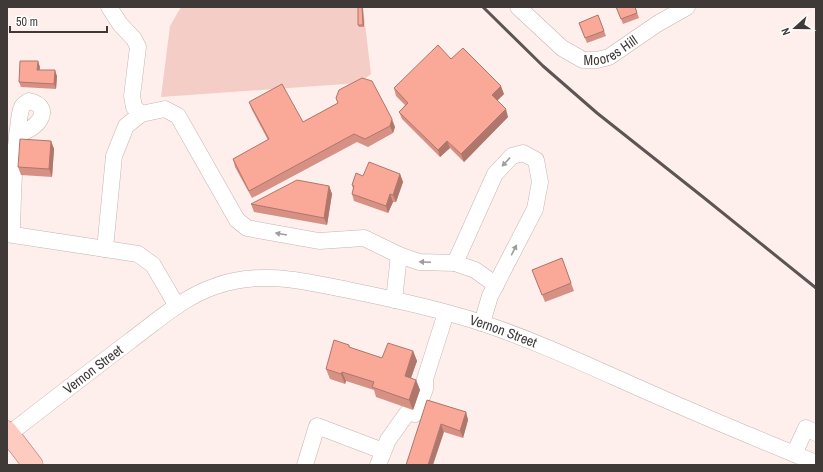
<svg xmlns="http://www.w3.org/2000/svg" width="823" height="472" viewBox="0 0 823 472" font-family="'Archivo Narrow',sans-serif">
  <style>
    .pitch { fill: #f4cec6 }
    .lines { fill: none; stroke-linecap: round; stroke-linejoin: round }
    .minor-casing { stroke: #c3b5b2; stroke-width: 17 }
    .major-casing { stroke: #bb8276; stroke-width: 21 }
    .minor { stroke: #fff; stroke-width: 16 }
    .major { stroke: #fecbc1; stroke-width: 20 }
    .rail { stroke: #5d5554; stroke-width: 3 }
    .wall { fill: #d79184 }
    .shaded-wall { fill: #af766b }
    .building { fill: #faa999; stroke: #af766b }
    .oneway { fill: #9f9c9c }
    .labels { text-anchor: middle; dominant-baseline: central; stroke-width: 3; stroke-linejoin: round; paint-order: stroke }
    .street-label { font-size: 14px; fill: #3f3938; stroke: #fff }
  </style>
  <rect width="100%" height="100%" fill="#feefec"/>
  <path class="pitch" d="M181,7h182l8,67 -12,9 -198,14 9,-71z"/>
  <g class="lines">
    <defs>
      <g id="minor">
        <path d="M109,7l11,17 14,15 4,8 -6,49 2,11 7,7"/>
        <path id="s1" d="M518,7l44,41 21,12h14l12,-3 48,-33 30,-17"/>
        <path d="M7,234l131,20 15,11 24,41"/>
        <path d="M12,234c1,-35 1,-71 6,-105 1,-7 1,-16 4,-22 1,-3 4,-4 7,-6 27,6 7,31 -12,32"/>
        <path d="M105,249l9,-93 12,-30 15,-12 24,-5 13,7 59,104 10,8 72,13 45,-3 35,17 -5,45"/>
        <path d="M399,255l20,7 36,1 40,-89 17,-18 11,-3 13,7 4,22 -5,27 -45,87 -8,27"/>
        <path d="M455,263l20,7 21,15"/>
        <path id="s2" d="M9,434c40,-31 80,-62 121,-93 27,-20 53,-44 86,-55 44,-16 88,-5 132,4 45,9 91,19 134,33 63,21 122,50 182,76 50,22 101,43 152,64"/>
        <path d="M794,454l12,-26 10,5"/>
        <path d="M305,465l12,-39 66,25"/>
        <path d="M378,465l10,-25 20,-28 7,2 10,-25v-10l21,-66"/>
      </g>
      <path id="major" d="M7,431l26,34"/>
    </defs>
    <use href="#minor" class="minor-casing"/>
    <use href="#major" class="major-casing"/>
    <use href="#minor" class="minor"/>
    <use href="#major" class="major"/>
    <path class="rail" d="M483,7l60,59 54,47 106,84 113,91"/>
  </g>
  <path class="wall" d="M362,7l1,3 1,17h-5l-1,-2z
    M616,7h19l4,11 -16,6z
    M598,15l8,21 -19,7 -8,-20z
    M451,59l53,35 -7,6 11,17 -44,45 -14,-14 -10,9 -38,-38 -3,-7 6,-7 -9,-9 -2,-8z
    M40,67l-1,3 18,6 -1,13 -35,-2 -2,-5z
    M249,102l54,20 35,-19 57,24 -2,6 -25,14 -11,-5 -105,56 -17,-31 -2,-8 35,-19 -16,-30z
    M51,141l3,8 -2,28 -31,-2 -3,-8z
    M400,174l3,8 -7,20h-3l-5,11 -34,-12 -2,-7 1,-5 -1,-4 11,-9z
    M329,186l3,8 -5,31 -73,-13 -3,-8z
    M562,258l12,33 -29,11 -13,-32z
    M349,345l1,3 32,10 31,-7 4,10 -6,17 5,2 4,10 -7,20 -37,-13 -2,-7 -28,-9 -1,3 -15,-5 -4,-10z
    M427,400l39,12 2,8 -5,18 -19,-6z"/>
  <path class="shaded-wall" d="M362,7l1,3 1,17 -1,-2z
    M38,61l2,6 -1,8 -2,-5z
    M55,70l2,6 -1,13 -2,-5z
    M501,86l3,8 -9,9 -3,-8z
    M506,109l2,8 -44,45 -3,-8z
    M392,119l3,8 -2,6 -3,-7z
    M51,141l3,8 -2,28 -3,-8z
    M447,141l3,7 -10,9 -2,-7z
    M400,174l3,8 -7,20 -3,-7z
    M329,186l3,8 -5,31 -3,-7z
    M390,194l3,8 -5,11 -2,-7z
    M413,351l4,10 -9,25 -3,-10z
    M342,372l4,9 -1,3 -4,-10z
    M416,380l4,10 -7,20 -4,-10z
    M466,412l2,8 -5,18 -3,-7z
    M441,424l3,8 -11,33h-5z"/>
  <path class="building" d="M358,7h4l1,18h-5z
    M616,7h19l2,6 -16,6z
    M598,15l6,16 -19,7 -6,-15z
    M438,45l13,14 12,-11 38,38 -9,9 14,14 -45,45 -14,-13 -9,9 -39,-38 9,-9 -14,-15z
    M20,61h18l-1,9h18l-1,14 -35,-2z
    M362,78l10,3 20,38 -2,7 -25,13 -11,-5 -105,57 -16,-32 36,-20 -20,-37 33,-18 21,38 35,-19 -2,-5 3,-8z
    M20,139l31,2 -2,28 -31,-2z
    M369,162l31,12 -7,21 -3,-1 -4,12 -34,-12 2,-8 -2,-1 4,-12 7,3z
    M297,180l32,6 -5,32 -73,-14z
    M562,258l9,25 -29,12 -10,-25z
    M334,340l15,5v2l33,11 6,-15 25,8 -8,25 11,4 -7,20 -37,-13 2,-5 -32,-10 -1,2 -15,-5z
    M427,400l39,12 -6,19 -19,-7 -13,41h-22z"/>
  <defs><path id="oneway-solid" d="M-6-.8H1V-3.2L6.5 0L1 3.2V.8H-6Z"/></defs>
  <g class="oneway">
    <use href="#oneway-solid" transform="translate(506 162) rotate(133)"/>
    <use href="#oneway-solid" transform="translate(281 234) rotate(-170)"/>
    <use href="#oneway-solid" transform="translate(514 250) rotate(-63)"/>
    <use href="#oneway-solid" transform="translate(425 262) rotate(-178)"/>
  </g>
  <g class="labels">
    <g class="street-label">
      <text stroke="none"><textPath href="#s1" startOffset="114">Moores Hill</textPath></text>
      <text stroke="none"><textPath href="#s2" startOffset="550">Vernon Street</textPath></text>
      <text stroke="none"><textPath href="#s2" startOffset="106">Vernon Street</textPath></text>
    </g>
  </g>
  <rect width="823" height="472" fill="none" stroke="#3f3938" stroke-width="16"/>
  <g transform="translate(795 28) rotate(249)" stroke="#ffffff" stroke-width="3" paint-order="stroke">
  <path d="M0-3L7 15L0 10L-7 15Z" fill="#3f3938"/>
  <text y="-6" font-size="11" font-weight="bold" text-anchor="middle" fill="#3f3938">N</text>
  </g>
  <path d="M10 26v6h97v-6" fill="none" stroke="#3f3938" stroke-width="2"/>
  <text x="16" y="26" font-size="12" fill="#3f3938" stroke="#ffffff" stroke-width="3" paint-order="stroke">50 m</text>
</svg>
